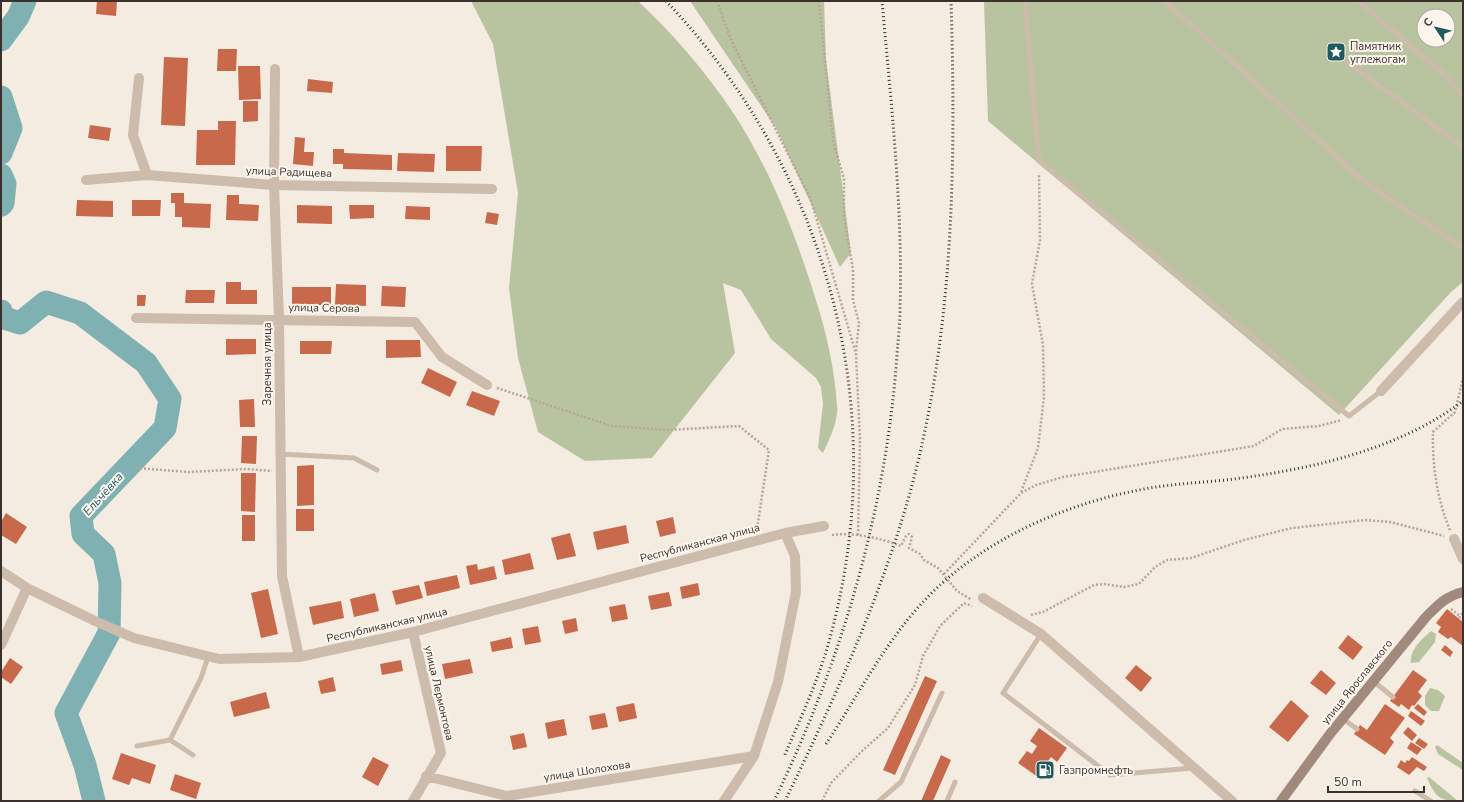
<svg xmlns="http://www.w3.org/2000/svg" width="1464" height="802" viewBox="0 0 1464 802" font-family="'Nunito Sans',sans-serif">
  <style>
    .green { fill: #b8c4a0; fill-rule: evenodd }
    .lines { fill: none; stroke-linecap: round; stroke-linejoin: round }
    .river { stroke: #7fb0b2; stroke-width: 23 }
    .building { fill: #c8694b }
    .path { stroke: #b9a596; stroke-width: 2.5; stroke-dasharray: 2 2; stroke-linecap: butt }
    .lane { stroke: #cdbbac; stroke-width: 5 }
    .street { stroke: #cdbbac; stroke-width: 10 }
    .secondary { stroke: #a18a7d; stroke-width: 10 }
    .rail { stroke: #3b302b; stroke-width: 3; stroke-dasharray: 1 3; stroke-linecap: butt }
    .labels { text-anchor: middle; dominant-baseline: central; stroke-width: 4; stroke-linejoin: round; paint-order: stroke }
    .poi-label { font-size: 11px; fill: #3b302b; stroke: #fbf5ee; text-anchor: start }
    .street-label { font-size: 11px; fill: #3b302b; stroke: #fbf5ee }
    .water-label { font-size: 12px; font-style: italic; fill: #1f5a5e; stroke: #fbf5ee }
  </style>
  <rect width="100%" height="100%" fill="#f4ebe1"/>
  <path class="green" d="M471,1h167c36,34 68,71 96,113 39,60 64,127 85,196 8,27 14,54 17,83 0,6 2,14 1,21 -2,14 -8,26 -14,39l-5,-5 5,-44 -2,-17 -5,-9 -45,-39 -30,-49 -18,-7 12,70 -83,105 -67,3 -47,-29 -20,-74 -9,-70 9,-95 -25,-149z
    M690,1h134l2,59 25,193 -11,14 -64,-139z
    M984,1h479v281l-12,10 -112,123 -351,-294zM1424,16h24v24h-24z
    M1431,631l5,3 -1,8 -16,20 -8,1c-2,-13 11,-24 20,-32z
    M1430,688l8,2 7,6 -6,15h-8l-6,-6v-9z
    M1437,745l26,18v7l-25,-16 -3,-7z
    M1429,777l29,24c-19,0 -23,-5 -31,-23z"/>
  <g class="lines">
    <path class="river" d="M1,40l17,-23 7,-16
      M1,97l10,31 -10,25
      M1,175l4,9 -2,19 -2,2
      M1,311l3,7 16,5 26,-21 34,11 66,50 24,36 -5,29 -84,88 2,18 21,20 6,29 -1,50 -43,80 19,52 9,36"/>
  </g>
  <path class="building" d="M97,1h20l-1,15 -20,-2z
    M218,49h19l-1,22h-19z
    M164,57l24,1 -3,68 -24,-1z
    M238,66h22l1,33 -22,1z
    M308,79l25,3 -1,11 -25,-2z
    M243,101h15v20l-15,1z
    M218,121h18l-1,44h-39l1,-35h21z
    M90,125l21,3 -2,13 -21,-3z
    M295,137l10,1 -1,14h10l-1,14 -20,-2z
    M446,146h36l-1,25h-35z
    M333,149h11v4l48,2v15l-49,-1v-5h-10z
    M398,153l37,1 -1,18 -37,-1z
    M171,193h13v10l27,1 -1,24 -28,-1v-10h-7v-14h-4z
    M227,195h12v9l20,1 -1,16 -32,-1z
    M77,200l36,1v16l-37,-1z
    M132,200h29l-1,16h-28z
    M297,205l35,1v18l-35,-1z
    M349,205h25v13l-24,1z
    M406,206l24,1v13l-25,-1z
    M487,212l12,2 -2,11 -12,-2z
    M226,282h15v8h16v14h-31z
    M336,284l30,1v21l-31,-1z
    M382,286l24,1 -1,20 -24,-1z
    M292,287h39v18h-39z
    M186,290h29l-1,13h-29z
    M137,295h9l-1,11h-8z
    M226,339h30v15l-30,1z
    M386,340h34l1,17 -35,1z
    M300,341h32l-1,13h-31z
    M428,368l29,14 -7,15 -29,-14z
    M472,391l28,10 -6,15 -28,-11z
    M254,399l1,28h-15l-1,-27z
    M242,436h15l-1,28 -15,-1z
    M314,465v40l-17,1v-40z
    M241,473h15l-1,39 -14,-1z
    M296,509h18v22h-18z
    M6,513l21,14 -11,17 -15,-9v-13z
    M242,515h13v26h-13z
    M673,517l3,16 -16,4 -4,-16z
    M626,525l3,18 -32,7 -4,-18z
    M570,533l6,23 -19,4 -6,-22z
    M530,553l4,16 -29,6 -3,-15z
    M477,564l1,6 16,-4 3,13 -27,6 -4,-19z
    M457,575l3,13 -33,8 -3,-14z
    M698,583l2,12 -18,4 -2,-12z
    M419,585l4,13 -27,7 -4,-14z
    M268,589l10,45 -17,4 -10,-45z
    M669,592l3,14 -21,4 -3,-14z
    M375,593l4,18 -25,6 -4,-18z
    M341,601l3,17 -31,7 -4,-18z
    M625,604l3,15 -16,3 -3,-15z
    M1447,609l16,13v24l-12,-9 -3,2 -10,-7 3,-5 -5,-4z
    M576,618l2,13 -13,3 -3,-13z
    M538,626l3,16 -16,3 -3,-16z
    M1348,635l15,12 -10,13 -15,-12z
    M511,637l2,11 -21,4 -2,-10z
    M1445,645l8,7 -3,5 -9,-7z
    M10,658l13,9 -12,17 -10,-7v-5z
    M470,659l3,14 -28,6 -3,-15z
    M401,660l2,11 -21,4 -2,-11z
    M1136,665l16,13 -11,14 -16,-14z
    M1321,670l15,13 -10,12 -16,-12z
    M1413,670l14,10 -9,12 4,4 -8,10 -2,-1 -3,5 -8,-6 -2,3 -9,-6z
    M925,676l12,5 -42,94 -12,-5z
    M333,677l3,14 -15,3 -3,-13z
    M266,692l4,16 -36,9 -4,-15z
    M1291,700l18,16 -21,26 -19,-15z
    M634,703l3,15 -18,4 -3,-15z
    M1385,704l20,14 -15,20 4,4 -9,13 -31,-21 6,-9 7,5z
    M1418,704l9,8 -3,4 -10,-8z
    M1411,711l14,10 -4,5 -13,-10z
    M605,713l3,14 -16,3 -3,-14z
    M564,719l3,16 -19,4 -3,-16z
    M1408,727l9,8 -5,6 -9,-8z
    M1039,728l28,20 -10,14 -6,-5 -5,7 5,4 -9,12 -24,-17 9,-12 5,3 5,-8 -7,-5z
    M524,733l3,14 -14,3 -3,-14z
    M1419,738l9,6 -4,5 -9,-6z
    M1411,742l11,7 -5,6 -10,-7z
    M121,753l35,12 -6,19 -18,-6 -3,7 -17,-6z
    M941,755l10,5 -18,41h-12z
    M373,757l16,8 -11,21 -16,-9z
    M1412,757l15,10 -3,4 -7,-4 -8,8 -12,-8 4,-7 4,3 2,-3 2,1z
    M175,774l26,9 -5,16 -26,-9z"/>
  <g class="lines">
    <path class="path" d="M717,1l14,39 80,160 45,154 4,86 -2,96
      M819,1l14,139 11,39v38l9,53v30l6,23 -3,28
      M497,388l115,38 56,4 71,-4 30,24 -12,79
      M136,468l52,4 59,-3 25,2
      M1021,492l17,-44 6,-51 -1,-52 -11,-61 8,-44 -1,-67
      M1450,530c-13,-30 -18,-66 -17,-98l22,-20 8,-34
      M832,535c21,-3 49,3 69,11l5,-10 3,-2 3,3 -3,11 11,6 4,6 14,8 19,23 15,9
      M944,574l77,-81 15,-8 27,-8 191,-31 28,-17 37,-3 23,-6
      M1451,609l9,7
      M1031,615l12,-3 51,-27 10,-1 20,3 15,-3 16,-17 12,-7 24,-2 53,-18 48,-12 73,-8 25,2 54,14
      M1459,618l4,-5
      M822,801l9,-18 31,-32 26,-23 27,-43 8,-29 17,-30 24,-23 8,3"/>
    <path class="lane" d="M1025,1l14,160 310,255 32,-25
      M1165,1l203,184 95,63
      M1358,1l88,75 17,20
      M1347,62l116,85
      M280,454l74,4 23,12
      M1041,634l-38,59 107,82 83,-7
      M1373,681l20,16
      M1343,719l14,10
      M137,746l33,-6
      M193,755l-23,-15 31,-62 7,-21
      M1415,791l16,10
      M879,801l22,-19 41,-89
      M947,801l8,-19"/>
    <path class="street" d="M275,69l-1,116 5,134 3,257 17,81
      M139,78l-6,57 14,40
      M86,180l61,-5 127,10 218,4
      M136,318l279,4 27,35 45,28
      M1381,391l82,-89
      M1454,539l9,20
      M1,571l26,17 68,33 39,17 85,21 80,-2 114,-25 372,-99 39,-7
      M983,598l58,36 191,167
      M413,632l28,121 -28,48
      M1,645l26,-57
      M426,776l81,20 247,-40
      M724,801l30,-45 24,-74 18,-90 -1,-36 -10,-23"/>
    <path class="secondary" d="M1281,801l49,-67 96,-117c12,-12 20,-21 37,-25"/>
    <path class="rail" d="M666,1c161,170 226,406 165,633 -11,43 -30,83 -47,123
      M826,744c35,-53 65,-114 113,-158 54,-50 128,-82 200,-96 29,-6 58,-7 87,-10 81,-10 171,-29 237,-79
      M774,801c68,-140 112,-291 123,-446 1,-15 3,-30 3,-46 3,-102 -9,-206 -18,-308
      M785,801c49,-101 96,-204 126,-312 43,-159 45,-325 40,-488"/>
  </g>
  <defs>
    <symbol id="sight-square" viewBox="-11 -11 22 22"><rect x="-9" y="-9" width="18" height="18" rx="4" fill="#1f5a5e" stroke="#fbf5ee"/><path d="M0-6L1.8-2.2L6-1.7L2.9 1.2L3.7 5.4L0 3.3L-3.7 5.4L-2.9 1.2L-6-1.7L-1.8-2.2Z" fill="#fff"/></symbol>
    <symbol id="fuel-square" viewBox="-11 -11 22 22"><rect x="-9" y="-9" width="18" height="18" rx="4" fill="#1f5a5e" stroke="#fbf5ee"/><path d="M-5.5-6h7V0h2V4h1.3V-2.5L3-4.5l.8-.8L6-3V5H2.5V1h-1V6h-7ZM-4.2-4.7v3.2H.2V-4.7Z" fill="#fff"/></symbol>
  </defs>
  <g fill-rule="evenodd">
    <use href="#sight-square" x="1325" y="41" width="22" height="22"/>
    <use href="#fuel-square" x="1034" y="759" width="22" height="22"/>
  </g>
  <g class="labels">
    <g class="poi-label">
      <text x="1350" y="46">Памятник<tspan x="1350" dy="13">углежогам</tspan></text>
      <text x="1059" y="770">Газпромнефть</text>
    </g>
    <g class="street-label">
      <text transform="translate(289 172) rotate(2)">улица Радищева</text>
      <text transform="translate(324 308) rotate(1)">улица Серова</text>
      <text transform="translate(267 364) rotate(-90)">Заречная улица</text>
      <text transform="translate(700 543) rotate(-15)">Республиканская улица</text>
      <text transform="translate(387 625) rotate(-13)">Республиканская улица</text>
      <text transform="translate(1357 682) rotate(-51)">улица Ярославского</text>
      <text transform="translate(439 693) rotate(77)">улица Лермонтова</text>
      <text transform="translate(587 771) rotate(-9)">улица Шолохова</text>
    </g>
    <g class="water-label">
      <text transform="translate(103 494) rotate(-48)">Ельчёвка</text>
    </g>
  </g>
  <rect width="1464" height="802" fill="none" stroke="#3b302b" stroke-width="4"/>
  <g transform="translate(1436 28) rotate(305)"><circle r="19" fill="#fbf5ee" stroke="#aea6a0"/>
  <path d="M0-3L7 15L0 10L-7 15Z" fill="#1f5a5e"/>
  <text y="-6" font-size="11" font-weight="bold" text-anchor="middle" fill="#3b302b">С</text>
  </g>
  <path d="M1328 786v6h96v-6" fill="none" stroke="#3b302b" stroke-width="2"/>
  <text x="1334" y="786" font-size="12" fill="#3b302b" stroke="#fbf5ee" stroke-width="3" paint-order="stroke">50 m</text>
</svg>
